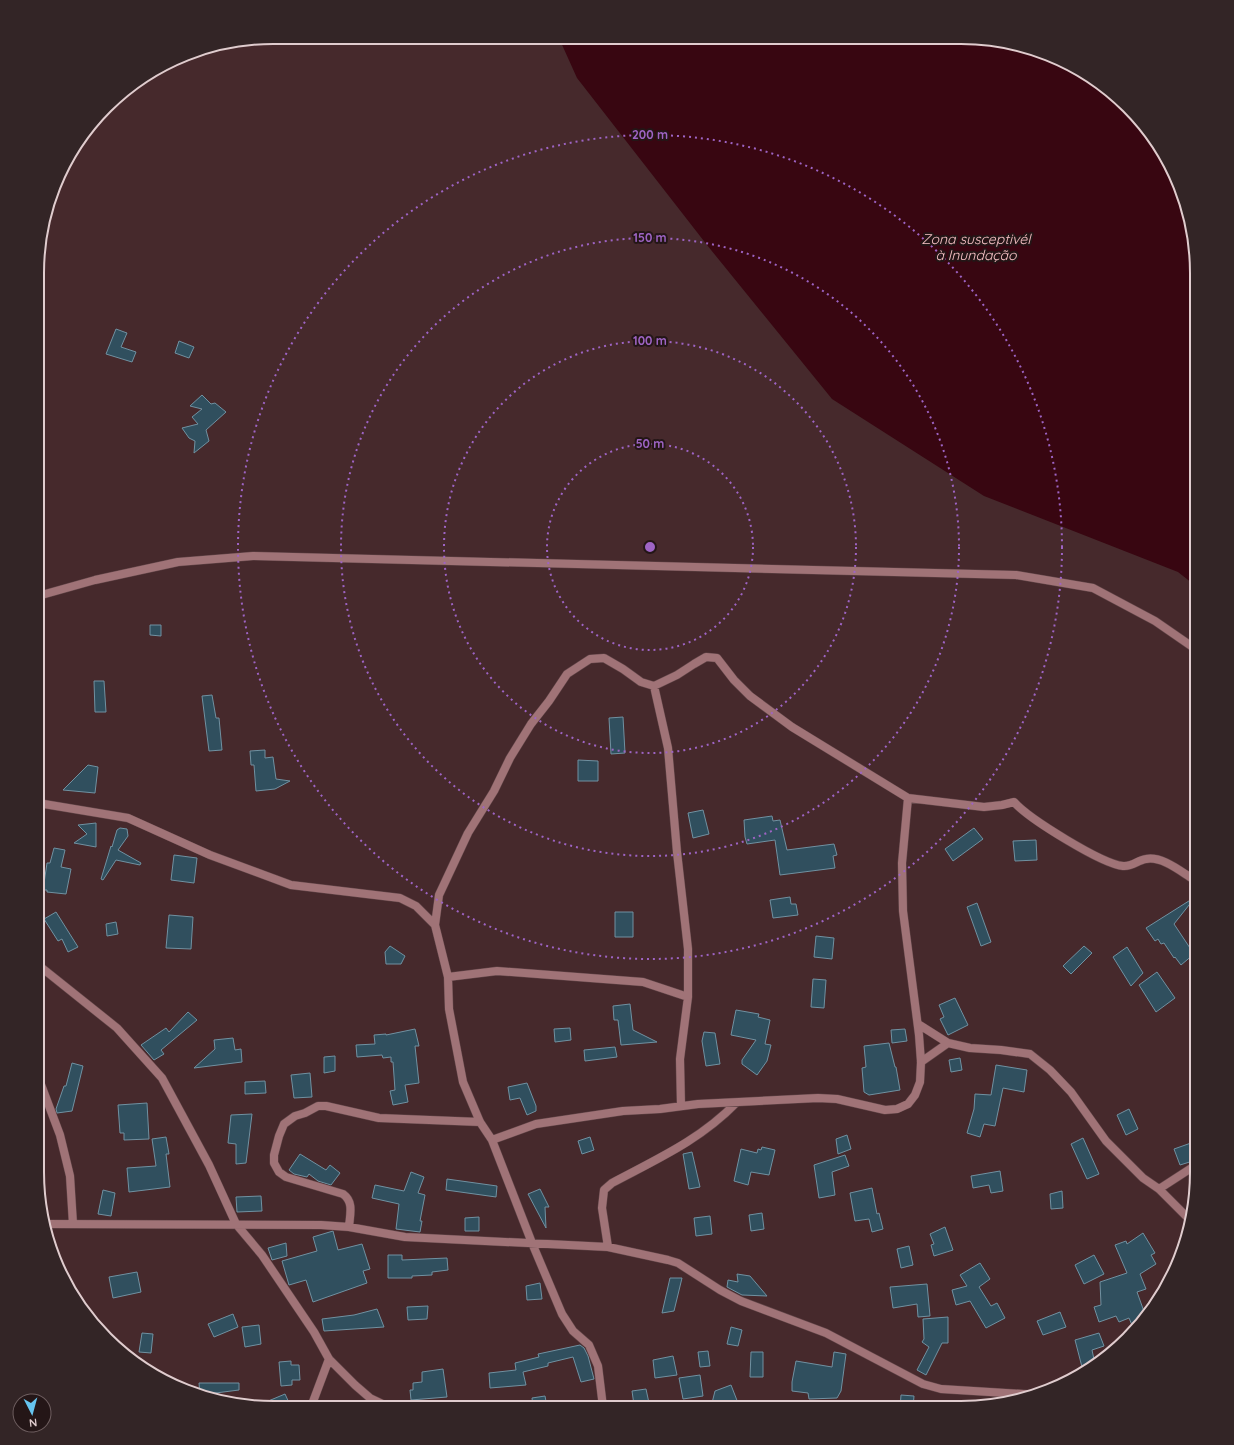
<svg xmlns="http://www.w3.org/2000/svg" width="1234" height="1445" viewBox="0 0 1234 1445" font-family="Quicksand,sans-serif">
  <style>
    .water { fill: #380611 }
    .building { fill: #304f5e; stroke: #7091a1 }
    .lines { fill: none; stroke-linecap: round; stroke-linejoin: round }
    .minor-casing { stroke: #624649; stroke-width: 9 }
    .minor { stroke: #a07377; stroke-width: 8 }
    .ring { fill: none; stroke: #9e64c4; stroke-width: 2; stroke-dasharray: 2 4 }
    .labels { text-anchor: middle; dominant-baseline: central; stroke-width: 4; stroke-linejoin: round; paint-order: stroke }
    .water-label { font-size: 14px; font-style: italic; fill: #f9c2c6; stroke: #241617 }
    .rim { fill: none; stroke: #e0ccce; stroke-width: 2 }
    .centre { fill: #9e64c4; stroke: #241617; stroke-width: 2 }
    .ring-label { font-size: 12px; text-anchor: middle; font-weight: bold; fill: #9e64c4; stroke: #241617; stroke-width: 4; stroke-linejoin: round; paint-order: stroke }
  </style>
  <rect width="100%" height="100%" fill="#46292c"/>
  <path class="water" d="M559,38l433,1 59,16 41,22 36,29 37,49 24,57 8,61v314l-19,-15 -194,-76 -152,-97 -125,-154 -130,-167z"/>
  <path class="building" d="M116,329l11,4 -6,14 15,5 -4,10 -26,-8z
    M179,341l15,6 -5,11 -14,-5z
    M202,395l9,9 4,-1 11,9 -20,18 3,11 -15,12 1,-12 -6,-3 -7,-10 16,-4 -6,-7 10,-8 -12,-3z
    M150,625h11v11l-11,-1z
    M94,681h10l2,31h-11z
    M212,695l4,23h3l3,32 -13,1 -7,-55z
    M623,717l2,36 -14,1 -2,-36z
    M265,750v8l8,-1 3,22 14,2 -15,8 -19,2 -2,-26h-3l-1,-14z
    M578,760l20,1v20h-20z
    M88,765l10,2 -3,26 -32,-3z
    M703,810l6,24 -16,4 -5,-25z
    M772,816l1,5 7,-1 7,30 47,-6 3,11 -4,1 2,12 -55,7 -5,-35 -28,4 -2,-7 -1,-17z
    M96,823v24l-22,-4 13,-9 -9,-9z
    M120,828l7,1 1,7 -10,14 23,13 -1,2 -24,-5 -13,20 -2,-1 10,-33 1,1 5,-17z
    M974,828l9,11 -30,22 -8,-12z
    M1036,840l1,20 -22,1 -2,-20z
    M54,848l11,2 -4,17 10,2 -5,25 -19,-2v-2h-4l4,-27h3z
    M174,855l23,3 -3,25 -23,-3z
    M790,897l1,7h5l2,11 -25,3 -3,-18z
    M1192,899l1,1 -19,24 20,30 -13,11 -6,-8 -1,1 -10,-15 -3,1 -3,-5 -3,2 -9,-13z
    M977,903l14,39 -10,4 -14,-39z
    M56,912l22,35 -10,5 -6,-13 -4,2 -14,-22z
    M615,912h18v25h-18z
    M169,915l24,2 -2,32 -25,-1z
    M116,922l2,12 -11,2 -1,-12z
    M816,936l18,2 -2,21 -18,-2z
    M390,946l15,10 -4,8h-15l-1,-12z
    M1084,946l8,7 -21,21 -8,-8z
    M1127,947l16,26 -12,13 -18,-29z
    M1157,972l18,26 -19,14 -17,-27z
    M813,979l13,1 -2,28 -13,-1z
    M955,998l13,27 -20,10 -8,-16 4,-2 -5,-12z
    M630,1004l3,26 24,12 -36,3 -3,-25h-4l-1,-14z
    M736,1010l23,4 -1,3 12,3 -5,24 6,1 -4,16 -10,14 -15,-11v-4l14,-20 -25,-5z
    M188,1012l9,8 -36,30 3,4 -10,6 -13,-15 25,-17 3,4z
    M570,1028l1,12 -16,2 -1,-13z
    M415,1029l4,17h-4l4,37 -14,2 3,17 -15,3 -3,-14 5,-1 -2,-28h-2v-5l-8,1 -1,-3 -25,2 -1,-12 19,-1 -1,-9 12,-1v1z
    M905,1029l2,12 -15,2 -1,-13z
    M704,1032l11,1 5,31 -14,2 -4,-25z
    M233,1038l2,12 6,-1 1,13 -48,6 21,-19 -1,-9z
    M889,1043l6,24h1l4,23 -31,5 -5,-3 -2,-24 4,-1 -2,-21z
    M615,1047l2,10 -32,4 -1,-11z
    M335,1056v15l-11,2v-16z
    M960,1058l2,12 -11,2 -2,-12z
    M72,1063l11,3 -11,45 -15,2 -1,-4 8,-23h2z
    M996,1065l31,5 -3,22 -21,-4 -8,38 -11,-2 -4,13 -13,-4 7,-24 1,-15 16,1z
    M310,1073l2,24 -18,1 -3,-23z
    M265,1081l1,12 -21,1v-12z
    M527,1083l9,23v5l-9,4 -7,-17 -10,2 -2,-13z
    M147,1103l2,36 -25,1v-7h-4l-2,-28z
    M1129,1109l9,20 -12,6 -9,-20z
    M252,1114l-6,49 -10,1v-20l-8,-1 3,-28z
    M847,1135l4,14 -13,5 -2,-15z
    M166,1137l3,17h-3l4,33 -41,5 -2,-24 29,-2 -4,-27z
    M590,1137l4,13 -12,4 -4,-13z
    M1083,1138l16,36 -12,5 -16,-35z
    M1191,1143l5,17 -16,5 -6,-16z
    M762,1147l13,3 -6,25 -18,-3 -3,13 -14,-4 7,-32 16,4 1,-4 3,1z
    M692,1152l8,35 -11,2 -6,-35z
    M300,1154l26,16 4,-5 10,8 -9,12 -13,-4 -9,-7 -2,3 -13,-3 -5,-4z
    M845,1155l4,11 -17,6 3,23 -16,3 -5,-33z
    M1000,1171l3,20 -12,2 -2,-8 -16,3 -2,-12z
    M411,1172l13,5 -6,16 7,2 -5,26h2l-2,11 -24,-3 3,-25 -27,-6 3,-13 29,6z
    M447,1179l50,7 -1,11 -50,-7z
    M872,1188l5,26 2,-1 4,16 -11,3 -3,-13 -14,2 -5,-28z
    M540,1189l9,18h-4l1,21 -18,-34z
    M103,1190l12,3 -4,23 -13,-2z
    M1062,1191l1,17 -12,1 -1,-15z
    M261,1196l1,15 -25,1 -1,-15z
    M762,1213l2,16 -13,2 -2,-16z
    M710,1216l2,18 -16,2 -2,-18z
    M479,1217v14h-14v-13z
    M945,1227l8,23 -19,6 -3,-11 3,-1 -4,-10z
    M333,1231l5,19 24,-6 8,25 -7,2 4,12 -54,19 -7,-22 -17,5 -7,-24 35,-10 -4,-14z
    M1143,1233l12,20 -4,2 5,9 -16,10 6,15 -9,3 9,25 -4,5 -10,3 -3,-7 -10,4 -3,-6 -17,6 -5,-15 7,-2 -1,-23 27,-9 -12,-28 11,-4 1,3z
    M286,1243l1,13 -15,4 -4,-12z
    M909,1246l4,19 -12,3 -4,-19z
    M388,1255h14v5l45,-2 1,12 -16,2v3l-20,1v2h-24z
    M1094,1255l10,19 -20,10 -9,-19z
    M980,1263l10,16 -11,8 12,19 6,-3 8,15 -19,10 -16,-27 -14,4 -4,-15 15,-4 -7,-11z
    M137,1272l4,20 -28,6 -4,-21z
    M737,1274l13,2 17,20 -25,-1 -15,-8 1,-7 10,2z
    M670,1278h12l-8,33 -12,2z
    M540,1283l2,16 -15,1 -1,-14z
    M927,1284l3,32 -12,1 -1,-13 -24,4 -3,-21z
    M428,1306l-1,13 -19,1 -1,-13z
    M377,1309l7,18 -60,4 -2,-12 32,-4z
    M1060,1312l6,15 -23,8 -6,-14z
    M233,1314l5,13 -24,10 -6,-13z
    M948,1317v26h-6l-16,32 -9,-5 12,-23 -7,-5 2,-3 -1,-20z
    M259,1325l2,19 -16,3 -3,-20z
    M731,1327l11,3 -4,16 -11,-2z
    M142,1333l11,1 -2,19 -12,-1z
    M1099,1333l5,13 -12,4 3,14 -13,3 -7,-27z
    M580,1345l4,3 4,8 6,23 -13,3 -8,-25 -25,6v3l-25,6 3,13 -36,3 -1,-15 27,-3 -1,-7 24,-6 -1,-3z
    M708,1351l2,15 -10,1 -2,-15z
    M751,1352h12v25h-13z
    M834,1352l12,2 -5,37 -4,7 -28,1 -1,-6 -16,-2v-9l4,-21 36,6z
    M673,1356l4,19 -22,3 -2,-18z
    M291,1361v4h8l1,15h-8v5l-11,1 -2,-24z
    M443,1369l4,28 -36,3 -1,-10h3v-7l9,-1v-10z
    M700,1375l3,21 -20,3 -4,-21z
    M199,1383h40v7l-39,5z
    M731,1385l7,18 -14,5 -13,-1 4,-16z
    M646,1389l3,14 -15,2 -2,-14z
    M285,1394l6,13h-37z
    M901,1395l13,1 -1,12h-13z
    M545,1396l2,11h-14l-1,-9z"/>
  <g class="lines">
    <defs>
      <path id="minor" d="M38,596l57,-16 83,-18 75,-6 763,19 77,13 62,33 42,29
        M654,686l14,62 9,104 11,97v48l-8,62 1,47
        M38,803l90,15 82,37 81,30 109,13 16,8 19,19
        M37,964l80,64 45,50 47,87 27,59 26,31 52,77 15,27 26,26 15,13 19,9
        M448,977l49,-6 146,11 45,15
        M918,1024l30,19 22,5 31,2 29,4 20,16 21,22 35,49 37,37 16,11 31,31
        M921,1062l27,-19
        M37,1074l23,61 10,41 3,48
        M492,1140l44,-16 87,-13 37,-2 38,-5 120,-6 19,1 48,11 12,-1 11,-5 7,-9 5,-13 1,-20 -2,-27 -16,-124 -1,-48 6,-65
        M1159,1189l37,-24
        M44,1224l277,1 28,2 56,10 203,10 60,13 10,3 42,27 21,11 85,32 97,51 18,5 98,6
        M349,1227c1,-13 5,-25 -6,-33l-57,-17 -7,-5 -5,-9v-8l5,-19 5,-12 11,-8 10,-3 13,-7h8l53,12 101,4
        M608,1247l-6,-39 2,-18 8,-7c45,-24 88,-43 124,-80
        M311,1407l18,-48
        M603,1407l-5,-41 -9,-21 -16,-14 -11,-17 -30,-71 -40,-103 -12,-18 -17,-40 -14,-73 -1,-32 -13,-52 4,-30 29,-62 26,-42 16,-33 21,-34 18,-23 18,-27 23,-15 14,-1 19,11 18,13 13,4 23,-11 17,-11 12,-7 11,1 17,22 16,16 42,31 116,71 76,9 18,-2 12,-3c15,17 88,62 109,64 9,1 15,-6 23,-7 16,-3 34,12 47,20l4,3"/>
    </defs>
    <use href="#minor" class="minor-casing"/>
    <use href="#minor" class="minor"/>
  </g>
  <g class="ring">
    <circle cx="650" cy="547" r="103"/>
    <circle cx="650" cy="547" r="206"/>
    <circle cx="650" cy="547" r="309"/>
    <circle cx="650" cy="547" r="412"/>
  </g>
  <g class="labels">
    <g class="water-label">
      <text x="976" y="239">Zona susceptivél<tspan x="976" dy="16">à Inundação</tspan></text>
    </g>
  </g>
  <path d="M0 0H1234V1445H0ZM273 44H961A229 229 0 0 1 1190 273V1172A229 229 0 0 1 961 1401H273A229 229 0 0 1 44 1172V273A229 229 0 0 1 273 44Z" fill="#332526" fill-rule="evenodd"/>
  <path class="rim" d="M273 44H961A229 229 0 0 1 1190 273V1172A229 229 0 0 1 961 1401H273A229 229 0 0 1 44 1172V273A229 229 0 0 1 273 44Z"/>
  <circle cx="650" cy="547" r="6" class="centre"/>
  <g class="ring-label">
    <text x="650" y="139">200 m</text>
    <text x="650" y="242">150 m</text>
    <text x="650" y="345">100 m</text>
    <text x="650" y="448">50 m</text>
  </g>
  <g transform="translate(32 1413) rotate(174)"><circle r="19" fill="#241617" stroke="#6f5f60"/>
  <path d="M0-3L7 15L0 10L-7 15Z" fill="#66c4ef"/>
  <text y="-6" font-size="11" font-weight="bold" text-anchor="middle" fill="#e0ccce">N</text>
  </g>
</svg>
